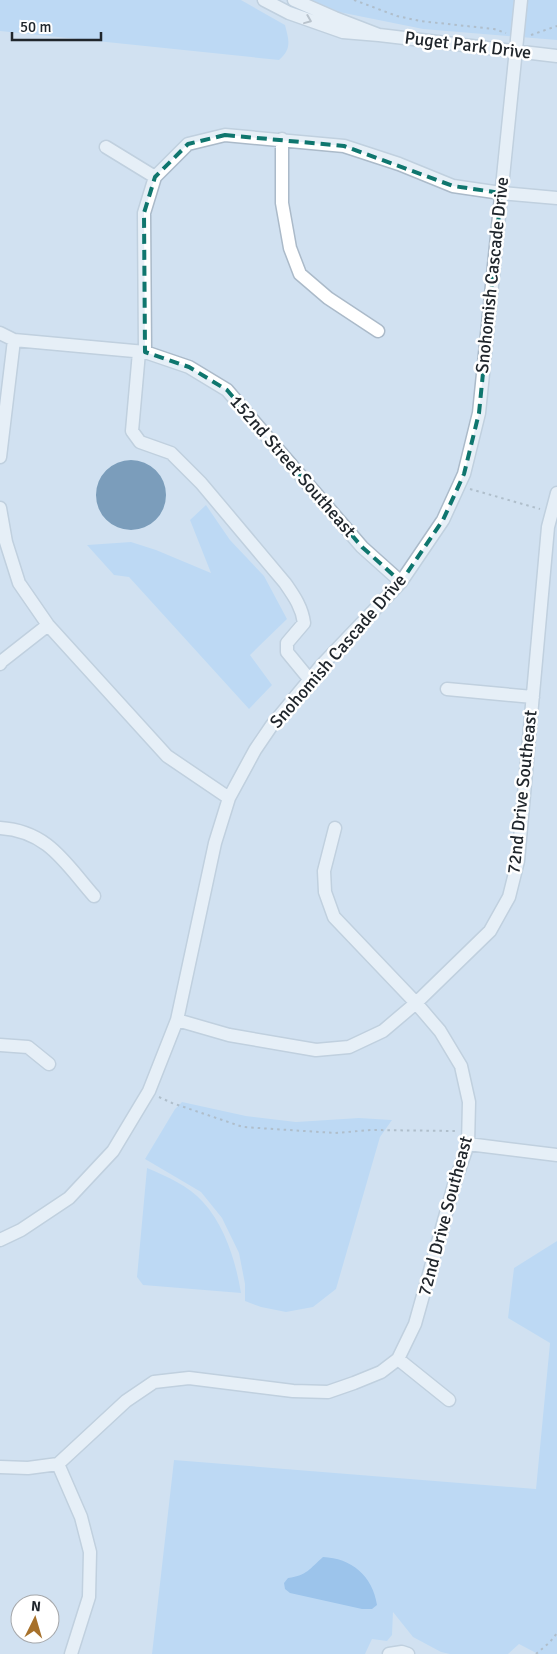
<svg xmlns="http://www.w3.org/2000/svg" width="557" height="1654" viewBox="0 0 557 1654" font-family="Signika,sans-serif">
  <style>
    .green { fill: #a5cff9 }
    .water { fill: #5ba0e5 }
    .building { fill: #124a7a }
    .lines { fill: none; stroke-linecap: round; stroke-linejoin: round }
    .minor-casing { stroke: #abbac9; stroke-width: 15 }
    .path { stroke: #86929d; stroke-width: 2; stroke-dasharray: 2.5 4; stroke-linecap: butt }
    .minor { stroke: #fff; stroke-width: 12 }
    .oneway { stroke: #9b9da0 }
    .marked { fill: none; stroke: #0f766e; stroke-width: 4; stroke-dasharray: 10 6; stroke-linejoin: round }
    .labels { text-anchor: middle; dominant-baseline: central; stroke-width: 5; stroke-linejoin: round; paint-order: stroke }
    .street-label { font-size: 18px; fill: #20262c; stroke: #fff }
  </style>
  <rect width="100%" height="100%" fill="#d1e1f1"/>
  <path class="green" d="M0,0h241l44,25c4,15 7,24 -6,35l-279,-29z
    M310,0h247v40l-134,-11 -99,-20z
    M206,505l24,35 34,36 23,43 -37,36 22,30 -23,24 -120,-132 -15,-2 -27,-30 44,-3 25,8 55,23 -21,-53z
    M182,1102l64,14 50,6 63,-4 33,2 -12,17 -44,152 -23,18 -27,5 -25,-5 -16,-6v-17l-6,-31 -17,-35 -21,-26 -56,-33 30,-50z
    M147,1168c19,8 42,18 56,34 22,24 33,60 38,91l-98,-8 -6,-8z
    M557,1241v413h-19l-19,-10 -11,10h-58l-9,-2 -28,-15 -20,-25 -1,23 -5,6 -15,-2 -7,15h-213l22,-194 362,29 14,-146 -42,-25 6,-50z"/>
  <path class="water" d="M323,1557c28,1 50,19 54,48l-5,4h-10l-72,-16 -5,-4 -1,-6 4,-5c20,-3 21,-9 35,-21z"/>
  <path class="building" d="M96 495a35 35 0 1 1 70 0a35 35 0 1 1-70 0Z"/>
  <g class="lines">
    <defs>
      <path id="minor" d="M264,0l25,13 54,19 36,3 -44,-17 -41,-18
        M379,35l178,21
        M282,139v64l8,45 10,26 28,24 50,33
        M106,147l49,30
        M0,333l14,7 131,12 44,15 38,23 135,157 39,35
        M139,352l-7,79 8,11 31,11 30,30 84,100c9,13 17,24 19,40l-17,20v9l23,28
        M145,352l-1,-139 11,-36 33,-33 37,-9 119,11 55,18 54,22 48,7 56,5
        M0,457l14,-117
        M0,508l6,34 13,41 29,42 119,131 62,42
        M0,664l2,-3 46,-36
        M447,689l86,8
        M0,828c48,3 65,35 94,68
        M177,1020l52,15 87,15 33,-3 34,-16 33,-28 74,-72 19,-34 9,-36 30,-334 9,-34
        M0,1045l28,2 21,17
        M468,1144l89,11
        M0,1240l21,-10 48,-32 44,-47 36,-60 28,-71 38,-177 14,-45 26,-48 17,-25 48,-58 81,-85 42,-62 21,-46 15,-61 42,-413
        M398,1359l51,41
        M58,1464l23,53 9,35 -1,45 -18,57
        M0,1467l28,1 30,-4 68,-63 28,-19 35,-4 104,13 35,1 26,-9 27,-11 17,-13 17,-35 39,-139 14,-41 1,-42 -8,-36 -21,-35 -24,-28 -82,-86 -9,-25 -1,-21 11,-43
        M389,1654l13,-2 6,2"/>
    </defs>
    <use href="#minor" class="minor-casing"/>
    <path class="path" d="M354,0l43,16 23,5 74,8 12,4
      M531,35l26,-9
      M470,489l70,20
      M159,1097l13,6 71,24 92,6 36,-3 85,1
      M536,1654l14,-12 7,-9"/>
    <use href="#minor" class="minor"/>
  </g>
  <defs><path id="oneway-chevron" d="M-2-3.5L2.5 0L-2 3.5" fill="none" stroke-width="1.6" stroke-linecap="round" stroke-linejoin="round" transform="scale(1.25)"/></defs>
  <use class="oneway" href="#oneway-chevron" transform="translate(308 20) rotate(22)"/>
  <path d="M0 0H557V1654H0ZM225,135l119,11 109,40 48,7 -22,220 -15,61 -21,46 -42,62 -39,-35 -135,-157 -38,-23 -44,-15 -1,-139 11,-36 33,-33z" fill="#d1e1f1" fill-opacity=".55" fill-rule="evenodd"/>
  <path class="marked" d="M225,135l119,11 109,40 48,7 -22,220 -15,61 -21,46 -42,62 -39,-35 -135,-157 -38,-23 -44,-15 -1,-139 11,-36 33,-33z"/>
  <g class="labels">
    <g class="street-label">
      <text transform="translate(468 45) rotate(7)">Puget Park Drive</text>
      <text transform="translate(492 275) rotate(-84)">Snohomish Cascade Drive</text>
      <text transform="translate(293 466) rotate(49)">152nd Street Southeast</text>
      <text transform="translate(338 651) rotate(-49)">Snohomish Cascade Drive</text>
      <text transform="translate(522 792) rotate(-84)">72nd Drive Southeast</text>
      <text transform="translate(445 1216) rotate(-75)">72nd Drive Southeast</text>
    </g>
  </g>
  <g transform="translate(35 1619) rotate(5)"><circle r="24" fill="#ffffff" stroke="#a6a8ab"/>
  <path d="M0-4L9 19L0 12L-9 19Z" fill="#a7712b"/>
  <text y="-8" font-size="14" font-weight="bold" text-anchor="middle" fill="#20262c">N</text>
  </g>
  <path d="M12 32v8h89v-8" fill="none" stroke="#20262c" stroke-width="2.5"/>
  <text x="20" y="32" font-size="15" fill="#20262c" stroke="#ffffff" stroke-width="4" paint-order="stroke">50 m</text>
</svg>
